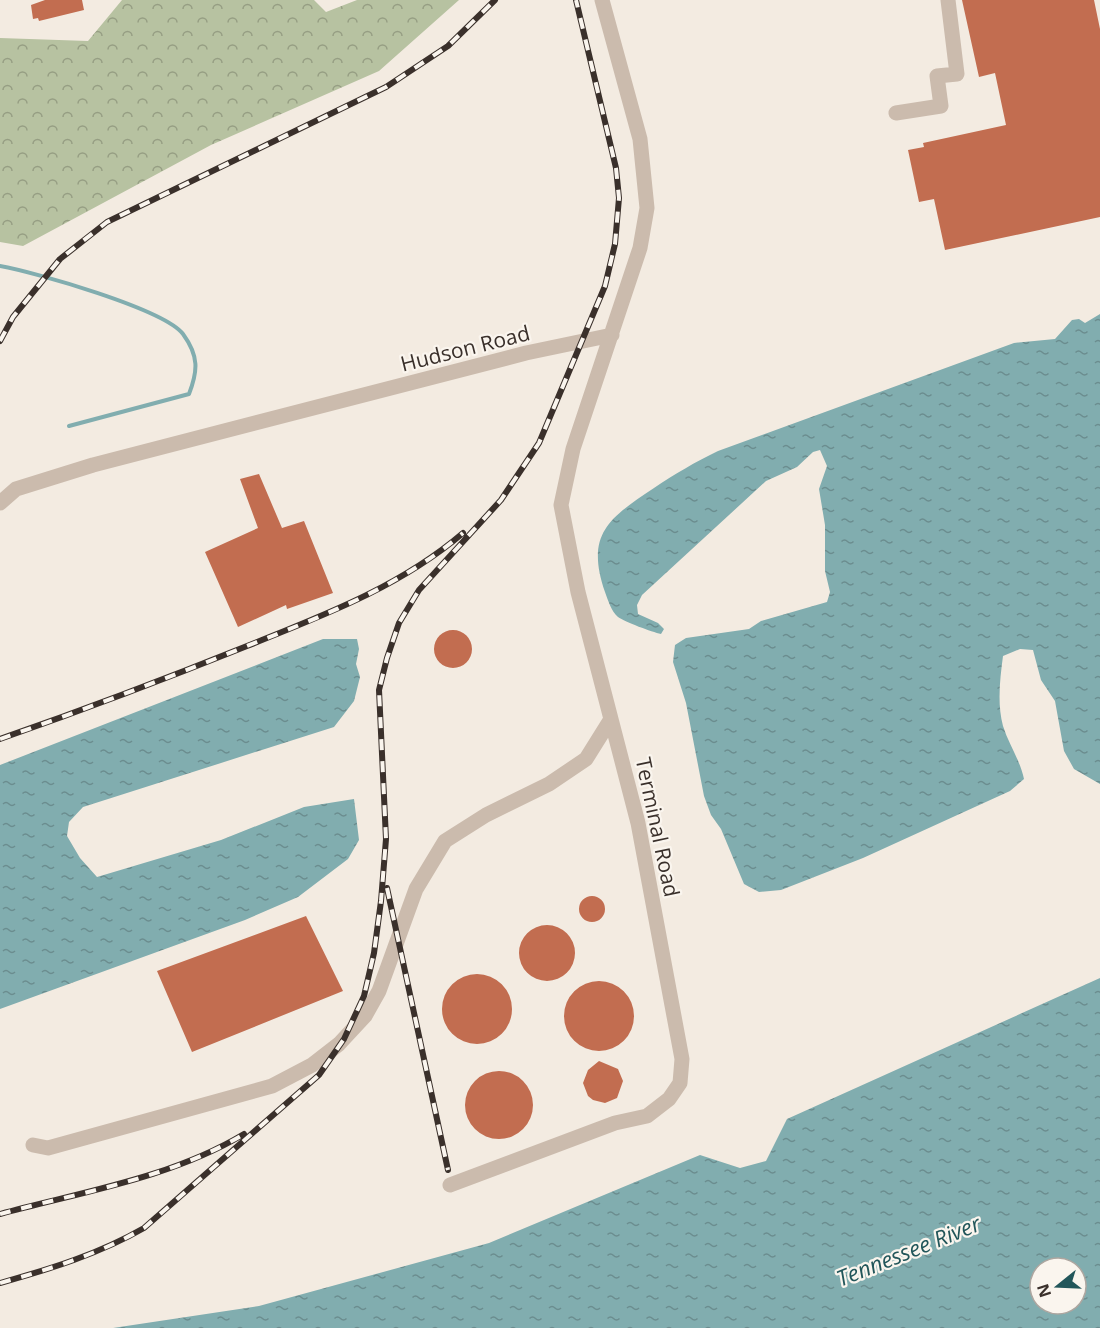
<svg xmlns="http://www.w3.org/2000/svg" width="1100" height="1328" viewBox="0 0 1100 1328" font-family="'Open Sans',sans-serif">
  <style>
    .forest { fill: url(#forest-crowns) }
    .water { fill: url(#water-ripples); fill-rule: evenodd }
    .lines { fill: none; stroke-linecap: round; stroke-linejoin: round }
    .stream { stroke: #81adaf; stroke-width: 4 }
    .building { fill: #c26d50 }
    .minor { stroke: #cbbbad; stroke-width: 15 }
    .rail-casing { stroke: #3a302b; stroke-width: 6 }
    .rail { stroke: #faf5ee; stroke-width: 4; stroke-dasharray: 11; stroke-linecap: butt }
    .labels { text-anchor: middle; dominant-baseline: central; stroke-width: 4.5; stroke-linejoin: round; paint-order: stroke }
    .street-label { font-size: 21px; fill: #3a302b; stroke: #faf5ee }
    .water-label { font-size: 22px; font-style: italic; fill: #22565a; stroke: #faf5ee }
  </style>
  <defs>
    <pattern id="forest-crowns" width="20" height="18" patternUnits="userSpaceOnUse" patternTransform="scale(1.5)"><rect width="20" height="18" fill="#b7c2a1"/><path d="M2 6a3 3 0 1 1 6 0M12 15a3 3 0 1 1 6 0" fill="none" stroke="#969e83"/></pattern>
    <pattern id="water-ripples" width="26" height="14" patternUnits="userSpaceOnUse" patternTransform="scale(1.5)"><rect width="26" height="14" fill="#81adaf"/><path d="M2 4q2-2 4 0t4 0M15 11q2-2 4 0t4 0" fill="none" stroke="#6b8d8f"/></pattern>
  </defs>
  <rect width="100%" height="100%" fill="#f3ebe1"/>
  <path class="forest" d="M122,0h192l12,12 31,-12h102l-80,71 -168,74 -188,101 -23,-4v-204l88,3z"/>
  <path class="water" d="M1100,314v470l-26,-15 -10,-18 -9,-50 -14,-21 -8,-30 -13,-1 -17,7c-3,23 -6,48 0,70 6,19 17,34 21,53l-14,12 -147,67 -82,32 -22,2 -15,-8 -23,-55 -10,-14 -7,-19 -18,-93 -13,-41 2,-17 11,-7 63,-9 12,-8 66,-19 3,-10 -5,-21v-46l-6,-36 8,-23 -7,-16 -7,2 -16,15 -31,14 -124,114 -5,10 1,9 20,9 6,6 -3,5c-9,-2 -36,-12 -43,-17 -7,-6 -10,-17 -13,-25 -20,-58 4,-74 49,-104 21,-14 41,-26 64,-37l296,-108 41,-4 17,-19 7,-1 6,4z
    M323,639h34l2,10 -3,15 4,13 -6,24 -20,26 -251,80 -14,15 -2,14 13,22 17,19 124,-37 83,-33 50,-8 5,41 -11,19 -50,38 -53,23 -245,89v-244z
    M1100,978v350h-987l146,-22 230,-63 211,-88 40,13 26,-7 21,-42zM1040,1268h36v36h-36z"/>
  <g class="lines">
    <path class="stream" d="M0,266c34,6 164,43 183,68 16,22 15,37 6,60l-120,32"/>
  </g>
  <path class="building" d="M45,0h37l2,10 -45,11 -1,-3 -5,1 -2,-14z
    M962,0h132l6,29v188l-155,33 -11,-51 -15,3 -11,-52 16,-3 -1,-4 83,-18 -11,-52 -16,4z
    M259,474l23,54 22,-7 29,72 -46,16 -1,-4 -48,22 -33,-75 53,-24 -18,-49z
    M434 649a19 19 0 1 1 38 0a19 19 0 1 1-38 0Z
    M579 909a13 13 0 1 1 26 0a13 13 0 1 1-26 0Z
    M306,916l37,75 -151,61 -35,-81z
    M519 953a28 28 0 1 1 56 0a28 28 0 1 1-56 0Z
    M442 1009a35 35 0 1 1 70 0a35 35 0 1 1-70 0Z
    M564 1016a35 35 0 1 1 70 0a35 35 0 1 1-70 0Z
    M599,1061l19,8 5,12 -6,17 -12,5 -12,-3 -5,-4 -5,-13 5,-13z
    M465 1105a34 34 0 1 1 68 0a34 34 0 1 1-68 0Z"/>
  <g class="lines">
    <path class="minor" d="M896,113l45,-7 -4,-30 20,-2 -9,-74
      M0,503l16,-14 77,-24 433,-112 86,-18
      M33,1145l15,3 224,-62 40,-21 27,-21 26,-28 14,-25 37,-102 29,-48 41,-26 63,-31 37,-25 25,-40
      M450,1185l165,-62 32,-7 22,-17 11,-16 2,-24 -44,-236 -60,-231 -17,-87 12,-56 67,-201 7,-40 -7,-69 -38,-139"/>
    <defs>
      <path id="rail" d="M0,341l13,-24 47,-58 47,-37 279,-135 62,-41 47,-46
        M0,739c83,-29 165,-60 247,-93 75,-30 153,-59 216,-113
        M387,888l61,282
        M0,1214c81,-22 171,-36 244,-80
        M0,1283c50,-14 99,-29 144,-55l175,-153 25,-36 20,-43 10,-43 7,-52 5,-62 -7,-149 8,-32 12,-35 20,-33 82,-90 38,-57 66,-157 10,-42 4,-46 -3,-30 -40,-168"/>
    </defs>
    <use href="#rail" class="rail-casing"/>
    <use href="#rail" class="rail"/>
  </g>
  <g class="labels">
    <g class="street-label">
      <text transform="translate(465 348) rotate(-14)">Hudson Road</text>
      <text transform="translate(658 827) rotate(78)">Terminal Road</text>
    </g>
    <g class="water-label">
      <text transform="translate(908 1250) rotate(-22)">Tennessee River</text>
    </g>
  </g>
  <g transform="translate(1058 1286) rotate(252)"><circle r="28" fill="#faf5ee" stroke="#ada6a0" stroke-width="1.5"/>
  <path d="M0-4.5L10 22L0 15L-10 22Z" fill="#22565a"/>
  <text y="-9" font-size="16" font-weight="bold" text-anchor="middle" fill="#3a302b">N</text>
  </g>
</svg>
